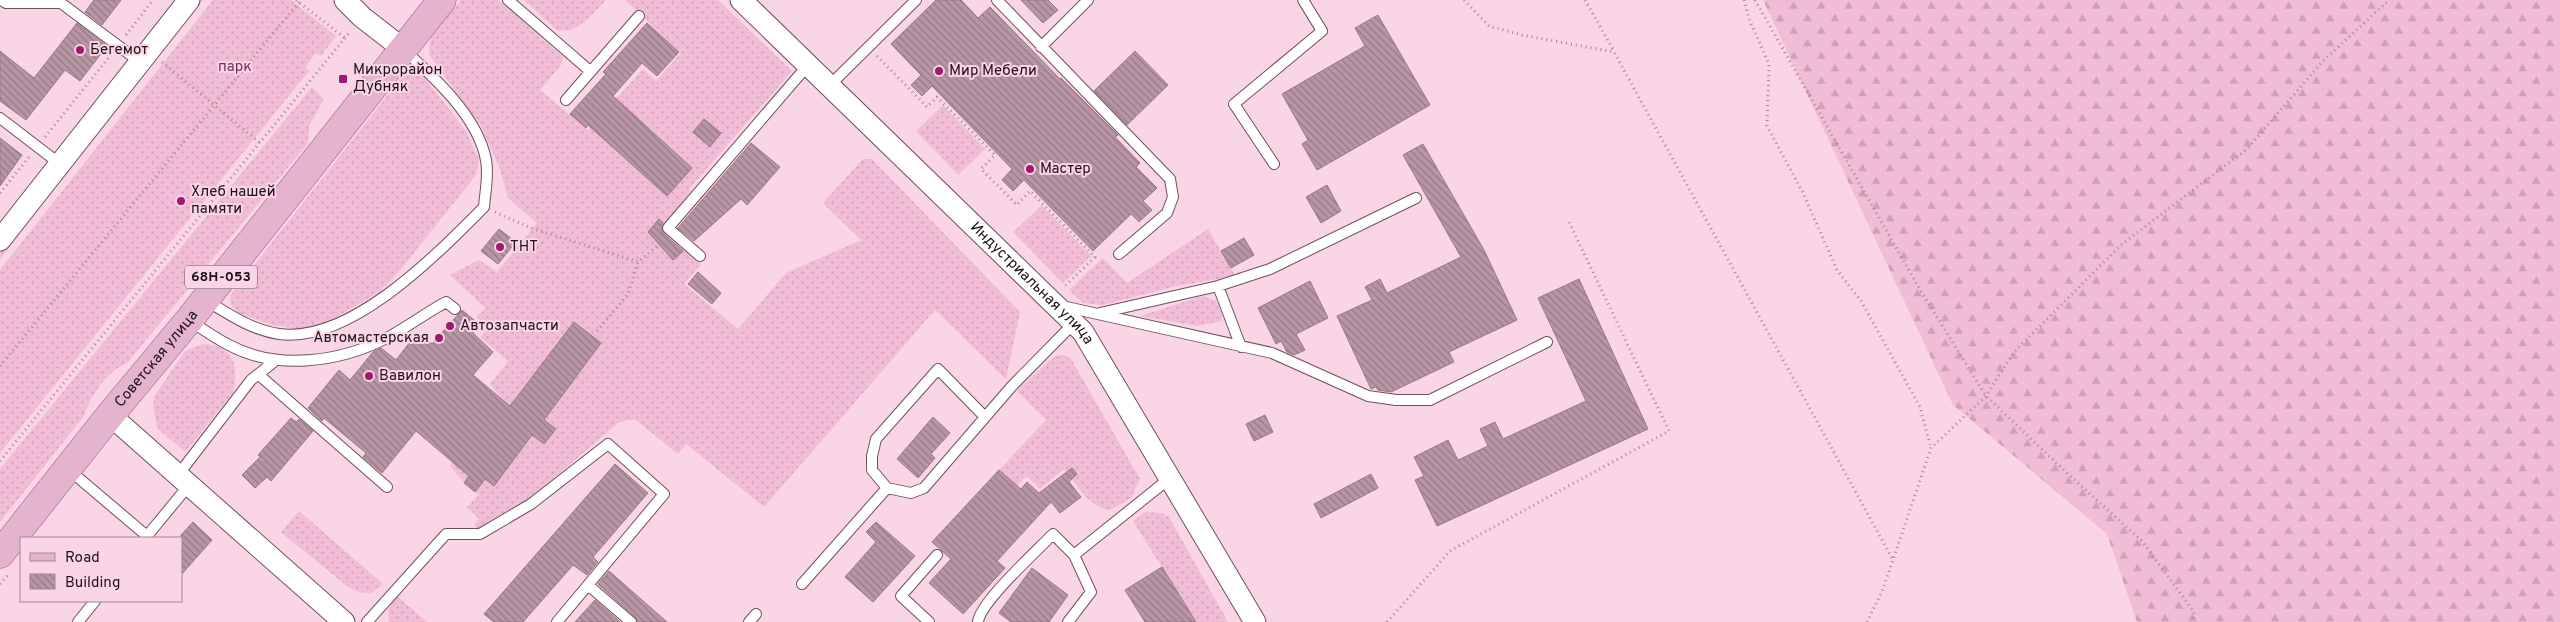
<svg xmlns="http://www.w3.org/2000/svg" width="2560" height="622" viewBox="0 0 2560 622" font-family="Overpass,sans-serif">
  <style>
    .grass { fill: url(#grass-dots) }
    .forest { fill: url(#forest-firs) }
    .building { fill: url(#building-back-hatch); stroke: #997888 }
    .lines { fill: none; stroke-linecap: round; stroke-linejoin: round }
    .service-casing { stroke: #6e505f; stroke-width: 12 }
    .minor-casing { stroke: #6e505f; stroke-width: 23 }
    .primary-casing { stroke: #935a78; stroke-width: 29 }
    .path { stroke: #a38894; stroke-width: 3; stroke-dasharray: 1 4; stroke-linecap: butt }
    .service { stroke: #fff; stroke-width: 10 }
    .minor { stroke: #fff; stroke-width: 21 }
    .primary { stroke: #e4b3cd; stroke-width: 28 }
    .poi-dot { fill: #9d1a6d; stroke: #fad5e6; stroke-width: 2 }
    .labels { text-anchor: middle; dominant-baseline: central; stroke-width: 4; stroke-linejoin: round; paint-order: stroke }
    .shield { fill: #fad5e6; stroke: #604c56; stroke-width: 1 }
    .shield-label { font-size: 14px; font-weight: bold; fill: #1e1218 }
    .poi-label { font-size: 15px; fill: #1e1218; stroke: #fad5e6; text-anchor: start }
    .park-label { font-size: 15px; fill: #732f55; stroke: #fad5e6 }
    .street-label { font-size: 15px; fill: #1e1218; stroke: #fad5e6 }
  </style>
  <defs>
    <pattern id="grass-dots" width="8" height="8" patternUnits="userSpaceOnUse" patternTransform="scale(1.25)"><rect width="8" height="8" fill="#f1bcd6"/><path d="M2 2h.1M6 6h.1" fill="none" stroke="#cea1b7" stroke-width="1.8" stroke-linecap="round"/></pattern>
    <pattern id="forest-firs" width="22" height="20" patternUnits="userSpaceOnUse" patternTransform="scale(1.25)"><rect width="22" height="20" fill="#f1bcd6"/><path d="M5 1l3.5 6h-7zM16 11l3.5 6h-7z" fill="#cea1b7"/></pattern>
    <pattern id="building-back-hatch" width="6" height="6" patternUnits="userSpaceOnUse" patternTransform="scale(1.25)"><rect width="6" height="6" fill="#b896a6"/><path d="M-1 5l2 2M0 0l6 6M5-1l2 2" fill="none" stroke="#957986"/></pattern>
  </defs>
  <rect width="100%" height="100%" fill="#fad5e6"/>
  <path class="grass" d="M198,0h5l-203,259v-12z
    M213,0h78l45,36 -15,20 -5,-3 -11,14 4,4 -309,382v-183z
    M461,0h37l65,57 -2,8 -21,25 48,40 55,-61 13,12 25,-28 -56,-53h93l74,71 -102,117 -1,7 -28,34 40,35 -17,20 54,45 48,-56 75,-33 -38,-37 40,-44h9l148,153 -14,67 -71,-69 -171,197 -78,-63 -8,10 -42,-34h-9l-9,3 -95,82 -43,27 -6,-8 5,-5 -12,-12 12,-12 -15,-12 -14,-17 51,-69 -11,-13 18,-23 -28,-24 9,-9 -12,-11 8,-9 -35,-33 29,-15 18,12 40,-49 -29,-25 -8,-29 -19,-43 -51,-70c-6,-22 17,-40 31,-56z
    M524,0h82c-14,13 -28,35 -49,30z
    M414,70l7,3 45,58 13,29 -3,15 -79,99 -18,18 -52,31 -21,7 -34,-5 -34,-12 -7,-8 -1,-9 171,-218z
    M312,87l12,12 -15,27 -1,17 -180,219c-21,10 -37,32 -44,54l-84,106v-53z
    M943,105l42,44 -27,26 -42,-44z
    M1042,205l49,51 -28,27 -50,-51z
    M1208,229l27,47 -58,10 -75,19 -19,-2 -14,-13 34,-32 24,25z
    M1203,296l13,5 6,13 -1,7 -23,5 -58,-10z
    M203,344c31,1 37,24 29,50l-47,58 -27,-23 -5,-22 1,-10 31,-46z
    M1058,355h6l7,4 69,120 -9,19 -21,12c-20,-1 -34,-27 -46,-41l-24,20 -13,-13 -11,10 -17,-16 47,-50 -29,-29 35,-33z
    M299,511l84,73 -12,9 -13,-1 -10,-5 -67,-55z
    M1145,512l17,1 7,4 59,105h-32l-63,-101z
    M397,596l30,26h-38l-1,-13z"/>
  <path class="forest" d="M1763,0h797v622h-423l-30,-88 -154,-129z"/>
  <path class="building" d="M94,0h27l-19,25 -17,-13z
    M936,0h25l17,18 12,-11 70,72 1,-1 57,57 -3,2 25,26 -4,4 21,21 -14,13 9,9 -13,12 -8,-8 -38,37 -69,-71 -11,11 -11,-11 10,-11 -80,-83 -10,10 -11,-11 10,-10 -30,-31z
    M1021,0h27l10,10 -15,13z
    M1378,15l52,90 -113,65 -15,-26 6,-4 -26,-46 83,-48 -10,-18z
    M77,23l30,23 -27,35 -15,-11 -39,50 -26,-19v-50l34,27z
    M647,23l32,29 -22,24 -15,-13 -29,33 79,72 -25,28 -79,-71 -2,3 -16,-14 36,-40 -3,-2z
    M1135,51l33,34 -41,40 -33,-34z
    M704,119l17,14 -11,14 -17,-15z
    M0,138l22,17 -22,31z
    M751,143l29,24 -33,38 -6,-6 -47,42 -16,-13z
    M1423,144l61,106 33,70 -68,32 5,10 -63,30 -13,-2 -2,-3 -5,2 -34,-73 35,-16 -7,-13 15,-8 7,14 74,-36 -58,-102z
    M1327,185l14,26 -20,12 -15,-26z
    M659,219l4,4 -2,4 2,6 20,18 -10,9 -25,-28z
    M499,229l17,13 -18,22 -17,-13z
    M1244,238l10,17 -23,13 -10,-17z
    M698,272l23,21 -9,11 -24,-20z
    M1579,279l69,150 -211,97 -22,-46 9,-4 -10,-19 34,-17 10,20 30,-14 -8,-17 15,-7 8,17 83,-38 -48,-103z
    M1310,281l18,37 -32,16 9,16 -11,5 -7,-3 -6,-11 -5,3 -18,-36z
    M462,310l18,15 -7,8 20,19 -20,23 37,31 64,-84 27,21 -57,77 12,9 -12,15 -12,-9 -38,51 -9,-7 -10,13 -11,-9 5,-7 -53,-45 -34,42 -19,-16 3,-4 -42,-35 -2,3 -14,-13 31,-38 11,10 23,-28 8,-4 15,12 21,-27 15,11z
    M1265,415l8,17 -19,9 -8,-17z
    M933,417l17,16 -19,21 4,4 -17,20 -21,-19z
    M291,418l5,4 3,-3 14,12 -42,50 -4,-4 -12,11 -13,-13 18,-18 -2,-2z
    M615,464l33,29 -55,64 5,5 -11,13 -14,-10 -50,57h-29l-10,-8z
    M1072,468l5,6 -8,8 12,15 -21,16 -9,-11 -54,59 8,7 -42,46 -34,-31 22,-24 -19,-17 67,-72 22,19 6,-7 12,11z
    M1371,474l7,14 -57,30 -7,-14z
    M193,522l19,18 -31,35v-40z
    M876,522l39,34 -42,46 -28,-25 31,-35 -10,-10z
    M1162,567l34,55h-51l-20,-32z
    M1032,568l36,27 -19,27h-38l-12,-9z
    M609,571l58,51h-29l-3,-5 -37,-33z
    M595,600l25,22h-45z"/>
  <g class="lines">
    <defs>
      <path id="service" d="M1,0l5,3h55l79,59
        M508,0l82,71
        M997,0l173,179 3,18 -6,16 -48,41
        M1041,47l47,-47
        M829,86l87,-86
        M566,100l73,-84
        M0,118l60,46
        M1274,164l-40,-60 88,-73 -19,-31
        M700,256l-32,-28 140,-163
        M1218,286l23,61
        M207,301c23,14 45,29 72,33 72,10 159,-81 205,-127 1,-14 5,-32 2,-47 -8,-43 -51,-82 -82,-110
        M1062,306l210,47 96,43 28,4h34l117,-58
        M1100,313l118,-27 52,-17 146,-71
        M190,321c13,8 25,17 39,24 48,26 111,17 158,-7 20,-11 39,-25 59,-36l9,7
        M259,375l128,112
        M985,417l-47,-48 -62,70 -4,17v14l15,18 24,5 13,-5 88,-102 62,-63
        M68,469l79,67 42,-51
        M178,475l73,-95 25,-20
        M1074,555l96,-77
        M802,584l85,-96
        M588,585l43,37
        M78,622l17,-21
        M367,622l79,-88h34l51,-30 77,-60 56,50 -107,128
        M749,622l7,-8
        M929,622l-28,-26 36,-41
        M978,622c2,-20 59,-71 75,-88l21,21 17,37 -23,30"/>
      <g id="minor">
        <path d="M345,0l17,17 41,32"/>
        <path id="s1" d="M741,0l342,332 172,290"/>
        <path d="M0,240l189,-240"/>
        <path d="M110,415l234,207"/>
      </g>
      <g id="primary">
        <path id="s2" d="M0,554l110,-139 79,-95 253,-320"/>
      </g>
    </defs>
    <use href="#service" class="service-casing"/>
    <use href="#minor" class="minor-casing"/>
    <use href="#primary" class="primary-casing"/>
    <path class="path" d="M296,0l49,38
      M1464,0l25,26 33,9 92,17 279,508
      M1585,0l29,51
      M1744,0l5,19 20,45 -2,62 36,67 34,77 24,31 59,106 11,41
      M1755,0l167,293 64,103 81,77 75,68 52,71 -1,10
      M126,35l27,-35
      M877,56l50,51 10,-10 58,58 -14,14 36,36 13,-14 65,66 -32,31
      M162,62l98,81
      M45,137l65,-81
      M0,193l29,-36
      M495,212l36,16 107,34 25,-21
      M597,331l31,-37 10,-32
      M0,366l299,-364
      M0,461l350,-429
      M0,584l8,-9
      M1387,622l63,-71 219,-120 -101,-211
      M1867,622l16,-33 48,-141 55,-52 28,-44 107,-107 126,-96 76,-88 66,-61"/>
    <use href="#service" class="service"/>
    <use href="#minor" class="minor"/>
    <use href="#primary" class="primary"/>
  </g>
  <g class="poi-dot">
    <circle cx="80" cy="50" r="5"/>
    <circle cx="939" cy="71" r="5"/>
    <rect x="338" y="74" width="10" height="10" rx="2.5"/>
    <circle cx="1030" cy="169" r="5"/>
    <circle cx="181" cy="201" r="5"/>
    <circle cx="500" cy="247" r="5"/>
    <circle cx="450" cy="326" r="5"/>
    <circle cx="439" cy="338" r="5"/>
    <circle cx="369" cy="376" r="5"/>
  </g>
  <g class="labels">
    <rect class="shield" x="185" y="265.5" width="72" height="23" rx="4"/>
    <g class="shield-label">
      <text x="221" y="277">68Н-053</text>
    </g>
    <g class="poi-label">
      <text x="90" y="50">Бегемот</text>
      <text x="353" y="70">Микрорайон<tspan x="353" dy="17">Дубняк</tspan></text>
      <text x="949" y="71">Мир Мебели</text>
      <text x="1040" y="169">Мастер</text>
      <text x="191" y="192">Хлеб нашей<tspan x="191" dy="17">памяти</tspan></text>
      <text x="510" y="247">ТНТ</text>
      <text x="460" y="326">Автозапчасти</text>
      <text x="429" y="338" text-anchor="end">Автомастерская</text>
      <text x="379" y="376">Вавилон</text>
    </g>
    <g class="park-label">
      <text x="235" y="67">парк</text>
    </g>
    <g class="street-label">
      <text stroke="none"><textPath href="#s1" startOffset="406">Индустриальная улица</textPath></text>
      <text stroke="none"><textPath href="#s2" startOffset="250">Советская улица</textPath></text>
    </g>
  </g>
  <rect x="20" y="537" width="162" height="65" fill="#fad5e6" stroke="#a28794"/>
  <rect x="30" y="553" width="25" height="8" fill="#e4b3cd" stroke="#a28794"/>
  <text x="65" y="562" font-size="15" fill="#1e1218">Road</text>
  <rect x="30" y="574" width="25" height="15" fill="url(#building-back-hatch)" stroke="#a28794"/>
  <text x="65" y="587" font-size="15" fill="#1e1218">Building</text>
</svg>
